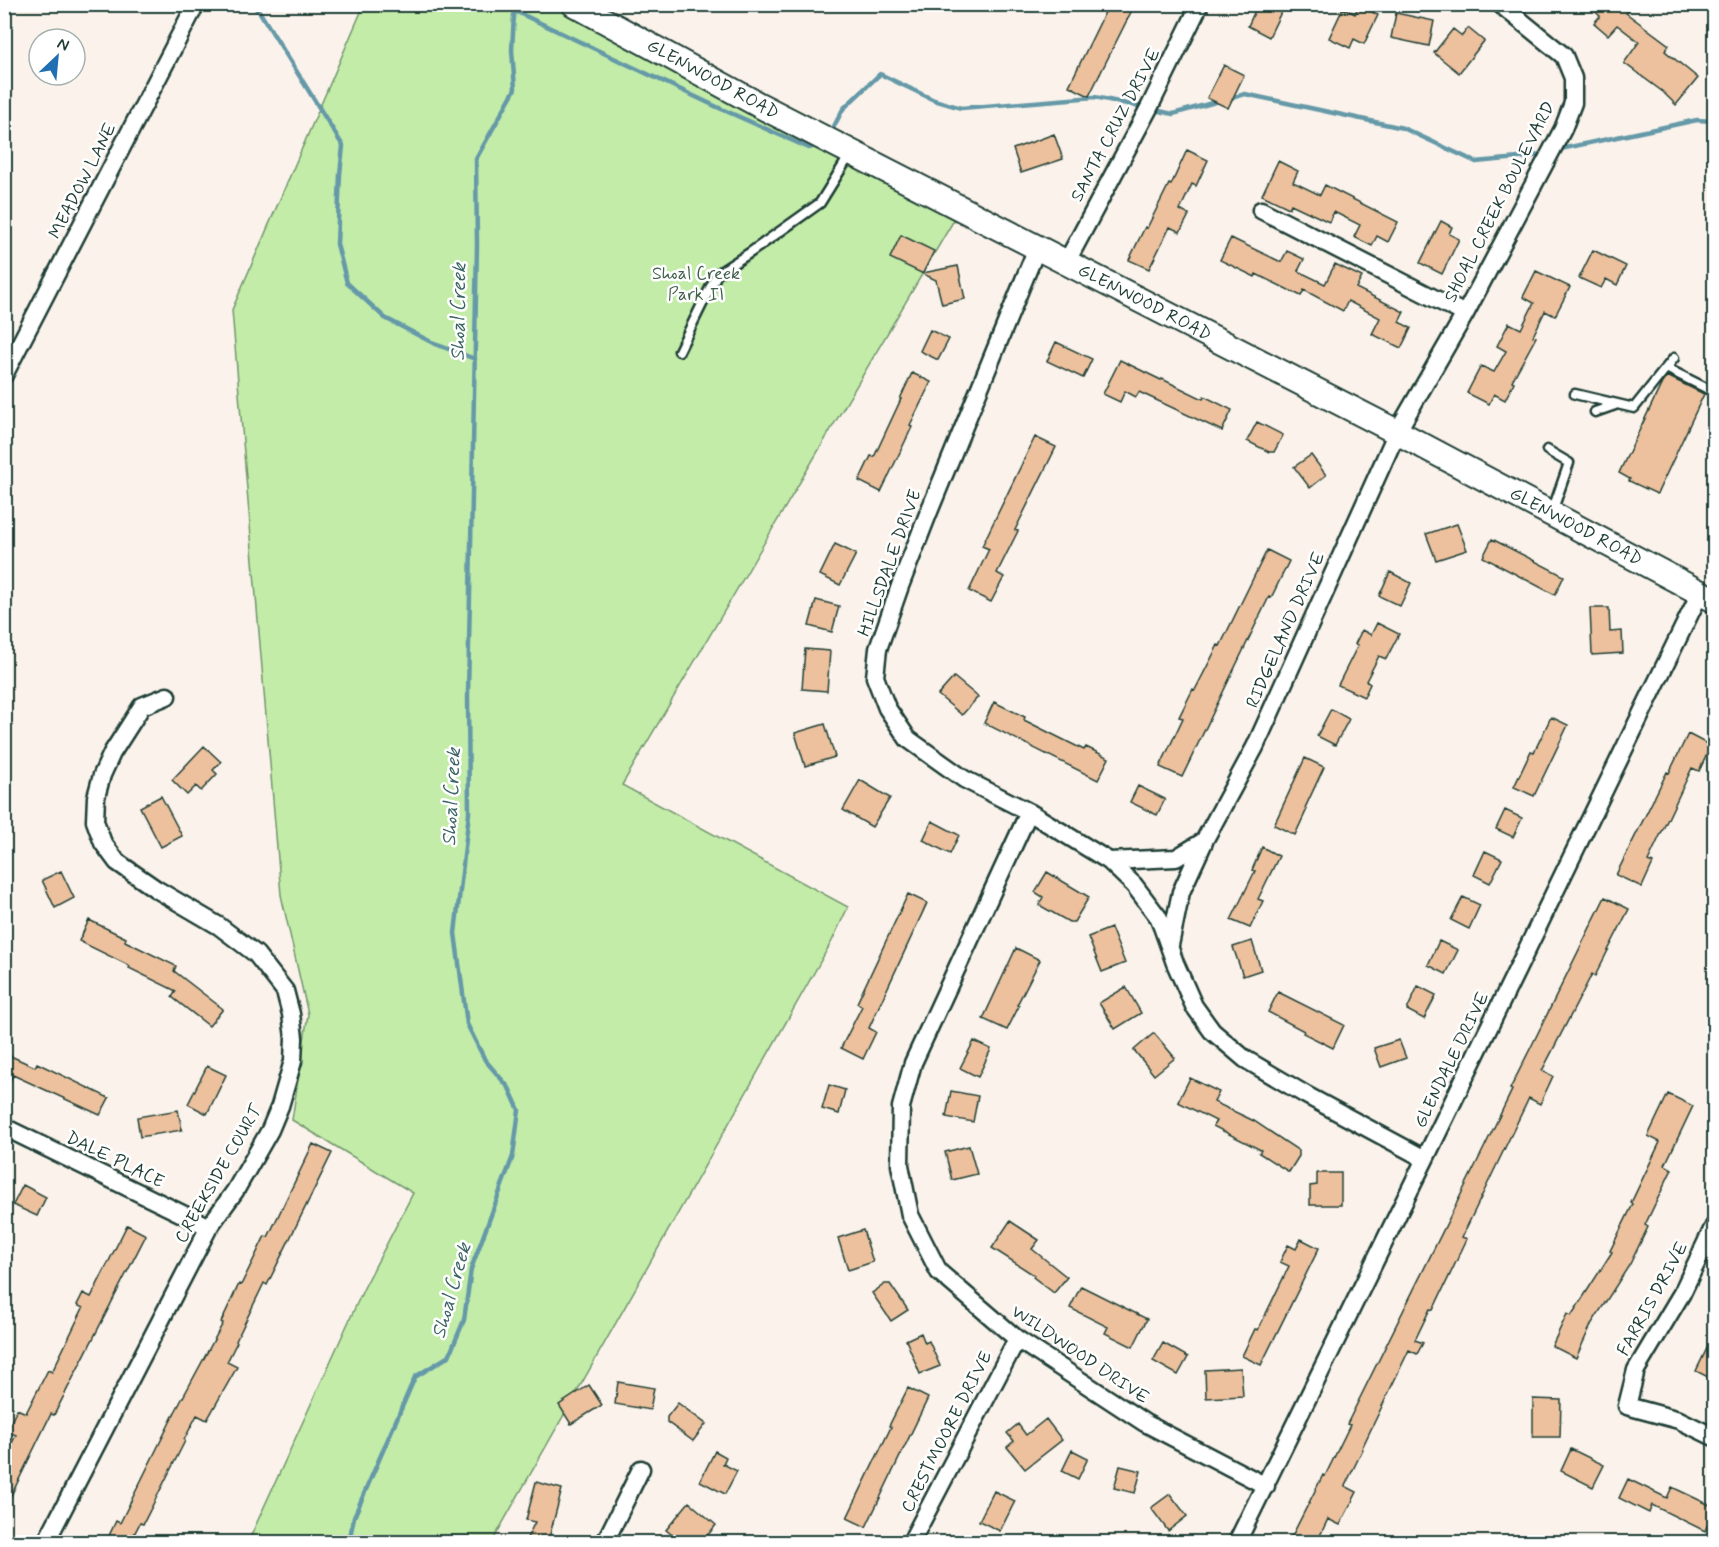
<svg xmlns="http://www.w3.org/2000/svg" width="1719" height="1547" viewBox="0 0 1719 1547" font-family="Mynerve,sans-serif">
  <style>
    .green { fill: #c3eca8; stroke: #71946e; stroke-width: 1.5 }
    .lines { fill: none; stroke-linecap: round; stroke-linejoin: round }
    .stream { stroke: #6599a8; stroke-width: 4.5 }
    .building { fill: #edc19d; stroke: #1f3d34; stroke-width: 1.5 }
    .lane-casing { stroke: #1f3d34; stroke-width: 13 }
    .street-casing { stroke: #1f3d34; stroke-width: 21 }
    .secondary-casing { stroke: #1f3d34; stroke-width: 28 }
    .lane { stroke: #fff; stroke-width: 8 }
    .street { stroke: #fff; stroke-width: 16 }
    .secondary { stroke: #fff; stroke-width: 24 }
    .labels { text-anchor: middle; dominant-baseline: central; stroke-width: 5; stroke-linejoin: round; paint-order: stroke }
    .street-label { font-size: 18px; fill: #1f3d34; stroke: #fff }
    .park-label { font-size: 18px; fill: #40604b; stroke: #fff }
    .water-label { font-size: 20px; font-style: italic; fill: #3c6464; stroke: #fff }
  </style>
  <rect width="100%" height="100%" fill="#fbf3eb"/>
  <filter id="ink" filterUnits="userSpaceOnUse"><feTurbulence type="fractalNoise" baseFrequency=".0167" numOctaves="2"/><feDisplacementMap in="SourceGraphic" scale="12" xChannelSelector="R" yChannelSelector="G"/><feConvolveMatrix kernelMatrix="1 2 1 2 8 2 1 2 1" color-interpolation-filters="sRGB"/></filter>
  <g filter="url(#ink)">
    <path class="green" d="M364,5h201l396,203 -339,577 226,122 -16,34 -340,601h-244l116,-254 49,-95 -121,-73 16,-106 -27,-119 -49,-585z"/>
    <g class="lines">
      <path class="stream" d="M250,4l9,7 84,135 -3,28 -3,70 10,39 38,35 50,26 40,15
        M515,11l202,96 92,41 9,-3
        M1227,99l18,-5 158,34 73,34 53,-5 16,-4
        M830,134l13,-25 37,-35 54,26 27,8 134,-11 78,17 46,-13
        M1556,150l141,-30 17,1
        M349,1542l5,-25 61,-140 34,-21 15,-36 7,-51 42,-113 6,-46 -10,-22 -24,-28 -18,-36 -12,-91 14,-120 -1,-119 9,-449 -1,-86 39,-70 -3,-39 2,-35 4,-11"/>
    </g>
    <path class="building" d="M1109,4h26l-46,92 -20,-10z
      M1258,4h17l8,4 -14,29 -21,-11z
      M1587,4h35l7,6 -3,3 43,32 -4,6 33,27 -22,27 -13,-13 -39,-29 15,-21 -22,-17 -9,10 -14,-12 6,-7z
      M1359,5l19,10 -14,29 -10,-5 -4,9 -21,-10 14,-30 12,6z
      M1396,13l38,8 -5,25 -38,-8z
      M1468,28l16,13 -25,32 -25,-20 19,-24 9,7z
      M1224,65l20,10 -16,33 -21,-10z
      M1054,134l9,25 -42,14 -8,-24z
      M1187,150l21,10 -12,26 -4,-2 -12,26 9,5 -9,17 -10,-5 -21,42 -20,-9 16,-33 2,1 22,-44 2,1z
      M1278,161l20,10 -5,11 27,13 5,-10 73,37 -10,20 -11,-6 -5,10 -18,-9 6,-12 -26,-13 -5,10 -38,-18 -2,4 -27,-13z
      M1441,221l11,6 -3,7 10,5 -17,35 -22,-11z
      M901,235l33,16 -11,22 35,-7 7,33 -23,5 -6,-24 -46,-22z
      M1231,238l50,24 6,-11 17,8 -6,12 27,13 10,-20 27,13 -6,11 48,24 -5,10 12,6 -10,20 -29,-14 8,-16 -32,-17 -5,10 -39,-21 -3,6 -45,-22 -1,3 -35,-17z
      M1593,250l33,16 -9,19 -11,-6 -5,9 -22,-10z
      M1536,271l34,16 -15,29 -10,-5 -12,25 3,1 -24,44 2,1 -9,18 -11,-6 -5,10 -22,-11 14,-27 13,6 12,-21 -9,-5 12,-23 12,6 13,-26 -11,-6z
      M930,330l19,9 -11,21 -18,-9z
      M1056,342l36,17 -9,19 -36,-17z
      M1120,360l41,20 1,-1 41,20 1,-3 28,14 -10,21 -83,-39 -3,5 -11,-6 -5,11 -17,-8z
      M912,373l19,9 -21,43 2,2 -31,65 -22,-11 12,-25 3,1 27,-58h-1z
      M1667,376l37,18 -47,100 -28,-13 1,-2 -11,-6 43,-90z
      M1257,422l26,13 -9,17h-5l-22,-11z
      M1035,437l21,10 -41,83 3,1 -21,42 7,4 -13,25 -22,-11 20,-42 -7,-3z
      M1311,455l15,20 -16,13 -16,-21z
      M1457,524l10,26 -31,10 -10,-26z
      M1492,539l72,37 -9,19 -72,-38z
      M835,544l21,10 -16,31 -20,-10z
      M1267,550l22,11 -18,37 -2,-1 -87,180 -22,-10 23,-49 -4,-1 14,-28 2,1 23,-45 2,1z
      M1390,572l21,11 -11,23 -21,-10z
      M816,600l23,6 -7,26 -23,-6z
      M1590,608h19l1,24 12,-1 1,22 -31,2z
      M1377,623l22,11 -13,25 -7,-3 -13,25 4,3 -6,13 -26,-12 20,-40 -3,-1 7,-14 9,5z
      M805,649l25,2 -3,40 -25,-2z
      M954,677l24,20 -16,18 -24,-20z
      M994,702l31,15 -1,3 60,30 2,-3 23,11 -11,22 -114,-57z
      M1331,709l18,10 -14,26 -18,-9z
      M1551,717l17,8 -34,71 -20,-9 17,-36 3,1z
      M825,724l10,33 -30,9 -10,-33z
      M1688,734l23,12 -12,25 -7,-3 -44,93 5,2 -11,24 -26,-12 51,-103 2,1z
      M204,746l17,16 -8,8 4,4 -16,17 -5,-5 -9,9 -15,-15z
      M1305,758l19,9 -19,41 2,1 -12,26 -21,-10z
      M860,780l30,18 -18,29 -29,-17z
      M1138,786l27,13 -8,16 -27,-13z
      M161,796l21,40 -21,11 -21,-40z
      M1505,810l17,8 -9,19 -17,-8z
      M932,821l27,14 -9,19 -27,-14z
      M1262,847l17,9 -21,43 5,2 -13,27 -19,-8 24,-49 -3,-1z
      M1485,851l17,8 -12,24 -16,-8z
      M61,871l13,27 -19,10 -13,-28z
      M1047,872l42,25 -15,25h-5l-30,-17 4,-8 -8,-5z
      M908,894l19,9 -58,125 7,4 -13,27 -22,-11 21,-42 -5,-3z
      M1463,897l17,8 -11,24 -18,-9z
      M1605,897l24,12 -34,67 -3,-2 -50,97 11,5 -13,28 -11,-6 -28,58 -39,81 5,2 -34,71 -3,-1 -15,31 8,3 -6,11 -8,-4 -47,98 1,1 -18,37 12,6 -17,33 -12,-6 -11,23h-28l34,-67 2,1 25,-51 -3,-1 137,-276 28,-58 -2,-1 21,-42z
      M89,920l37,18 -1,3 51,25 -2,5 49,38 -14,17 -37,-29 4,-6 -47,-23 1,-2 -51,-25z
      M1111,928l14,35 -23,9 -14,-35z
      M1252,941l9,29 -18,6 -10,-29z
      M1439,941l19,9 -12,24 -18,-9z
      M1016,948l24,12 -23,45 2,1 -12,24 -24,-11z
      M1418,986l18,9 -12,24 -17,-9z
      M1126,987l15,26 -26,16 -16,-26z
      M1278,992l66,33 -11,23 -30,-15 1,-2 -36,-19z
      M1154,1033l21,25 -21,17 -20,-25z
      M1399,1040l7,18 -25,9 -7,-19z
      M974,1041l17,8 -13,28 -18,-9z
      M4,1053l31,14 2,-4 72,35 -9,17 -87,-40 -9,18z
      M207,1066l19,9 -19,39 -19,-10z
      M1190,1078l29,14 -5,10 40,19 45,30v5l-10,16 -30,-19 2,-3 -48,-24 3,-5 -38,-19z
      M829,1085l16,5 -6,24 -17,-5z
      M951,1091l27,5 -5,26 -27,-5z
      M1668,1094l25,12 -28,59 7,4 -27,56 3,2 -18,37 -38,59 -16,35 -24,-12 15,-32 4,2 41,-64 -2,-1 23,-47 -2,-1 29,-61 -12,-6z
      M178,1110l4,20 -42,7 -3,-20z
      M313,1144l19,9 -65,132 -3,-2 -28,58 1,1 -10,20 10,5 -30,53 -10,-5 -13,25 1,1 -42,83 -3,-1 -10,19h-24l10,-21 4,2 55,-111 48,-89 -2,-1 18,-38 2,1 24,-49 3,1z
      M969,1146l8,28 -25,6 -7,-28z
      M1317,1173h24v32h-31v-19l7,-1z
      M23,1185l23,12 -9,19 -24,-11z
      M1010,1221l29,19 -7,9 35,28 -13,16 -21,-16 1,-2 -42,-27z
      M127,1225l19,10 -92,180 -3,-1 -47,96v-52l12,-23 -9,-4 10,-22 9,4 22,-43 4,2 31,-64 -6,-3 6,-12 8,4z
      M863,1230l10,32 -25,8 -10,-32z
      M1301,1239l18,9 -58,117 -19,-9 13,-27 3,1 31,-64 -9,-4 8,-17 8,4z
      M885,1284h5l18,26 -17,11 -19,-28z
      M1081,1286l66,33 -14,28 -28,-14 3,-6 -38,-19z
      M921,1333l4,10 4,-2 11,25 -20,8 -14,-34z
      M1714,1334v46l-18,-9z
      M1163,1343l25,14 -10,18 -25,-14z
      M1241,1368l2,28 -37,2 -1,-28z
      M618,1382l36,6 -4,22 -35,-6z
      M589,1385l13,20 -31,19 -12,-19z
      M908,1388l20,10 -62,129 -19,-9 44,-91 -2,-1z
      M1533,1399l28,1 -1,37h-27z
      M678,1403l28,21 -13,17 -26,-19v-5z
      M1046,1419l16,21 -37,29 -18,-22 7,-6 -7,-8 11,-9 8,11z
      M1571,1449l33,16 -11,22 -32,-16z
      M1072,1450l16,8 -10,21 -16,-8z
      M715,1451l11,6 -3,7 14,7 -12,23 -25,-13z
      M1120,1466l21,5 -6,22 -21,-5z
      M1628,1479l39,19 5,-11 42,20v23l-7,-4 -2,5 -53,-26 -3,8 -30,-15z
      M536,1482l26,7 -14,53h-23l10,-20 -9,-2z
      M994,1491l21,10 -15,30 -21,-10z
      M1170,1494l17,22 -19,15 -17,-23z
      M689,1502l27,23 -14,17h-21l-15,-12z"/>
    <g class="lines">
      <defs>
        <path id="lane" d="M679,351l38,-77 34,-22 69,-49 31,-50
          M1666,368l44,22
          M1575,394l59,14 40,-50
          M1595,412l20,-7
          M1547,450l22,13 -17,49"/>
        <path id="street" d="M1261,210l204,104
          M1037,248l-109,266 -28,72 -22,63 -3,28 12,31 21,31 56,40 65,33 80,49 25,24 25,33 16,45 19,43 18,25 33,28 61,36 119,64
          M1066,263l84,-157 50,-102
          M4,375l192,-371
          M1029,812l-116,251 -12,44 -1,58 10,50 29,57 78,67 128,84 121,63
          M1109,861l67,-3 28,-17 51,-94 142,-315 68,-118 98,-185 10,-26v-25l-9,-22 -64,-52
          M1170,945l11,-53 23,-50
          M4,1127l205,100
          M1714,1226l-32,67 -46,77 -9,36 52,14 35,17
          M46,1542l163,-315 26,-36 35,-61 10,-24 13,-45 1,-23 -3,-24 -6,-23 -29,-37 -37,-28 -63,-37 -39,-27 -14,-19 -8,-22 1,-24 6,-22 10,-22 30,-47 25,-10
          M605,1542l36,-73
          M911,1542l106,-203
          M1237,1542l188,-383 275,-566"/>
        <g id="secondary">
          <path id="s1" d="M574,4l185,101 638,327 317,168"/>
        </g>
      </defs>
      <use href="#lane" class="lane-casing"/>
      <use href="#street" class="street-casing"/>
      <use href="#secondary" class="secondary-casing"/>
      <use href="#lane" class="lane"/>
      <use href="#street" class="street"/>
      <use href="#secondary" class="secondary"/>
    </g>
  </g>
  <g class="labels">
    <g class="street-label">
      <text stroke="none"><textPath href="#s1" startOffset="158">GLENWOOD ROAD</textPath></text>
      <text transform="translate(1116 125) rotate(-62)">SANTA CRUZ DRIVE</text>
      <text transform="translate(83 181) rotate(-63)">MEADOW LANE</text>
      <text transform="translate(1500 202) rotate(-63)">SHOAL CREEK BOULEVARD</text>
      <text stroke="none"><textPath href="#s1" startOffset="644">GLENWOOD ROAD</textPath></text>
      <text stroke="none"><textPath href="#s1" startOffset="1130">GLENWOOD ROAD</textPath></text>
      <text transform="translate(890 563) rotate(-70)">HILLSDALE DRIVE</text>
      <text transform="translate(1286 630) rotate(-66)">RIDGELAND DRIVE</text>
      <text transform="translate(1452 1060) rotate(-64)">GLENDALE DRIVE</text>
      <text transform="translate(115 1160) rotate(26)">DALE PLACE</text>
      <text transform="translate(219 1174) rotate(-60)">CREEKSIDE COURT</text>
      <text transform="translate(1653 1299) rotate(-61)">FARRIS DRIVE</text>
      <text transform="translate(1080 1355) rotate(34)">WILDWOOD DRIVE</text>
      <text transform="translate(947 1432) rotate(-63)">CRESTMOORE DRIVE</text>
    </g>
    <g class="park-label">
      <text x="696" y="274">Shoal Creek<tspan x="696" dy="21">Park II</tspan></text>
    </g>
    <g class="water-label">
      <text transform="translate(459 312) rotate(-89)">Shoal Creek</text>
      <text transform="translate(452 797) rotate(-87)">Shoal Creek</text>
      <text transform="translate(452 1291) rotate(-74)">Shoal Creek</text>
    </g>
  </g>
  <rect width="1719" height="1547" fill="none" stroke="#fff" stroke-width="24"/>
  <rect x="12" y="12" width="1695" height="1523" fill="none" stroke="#1f3d34" stroke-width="2" filter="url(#ink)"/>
  <g transform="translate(57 57) rotate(26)"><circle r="28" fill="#ffffff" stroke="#a5b1ae" stroke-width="1.5"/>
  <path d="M0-4.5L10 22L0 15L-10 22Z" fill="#1f6fb2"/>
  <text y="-9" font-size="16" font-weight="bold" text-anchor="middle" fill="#1f3d34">N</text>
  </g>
</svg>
